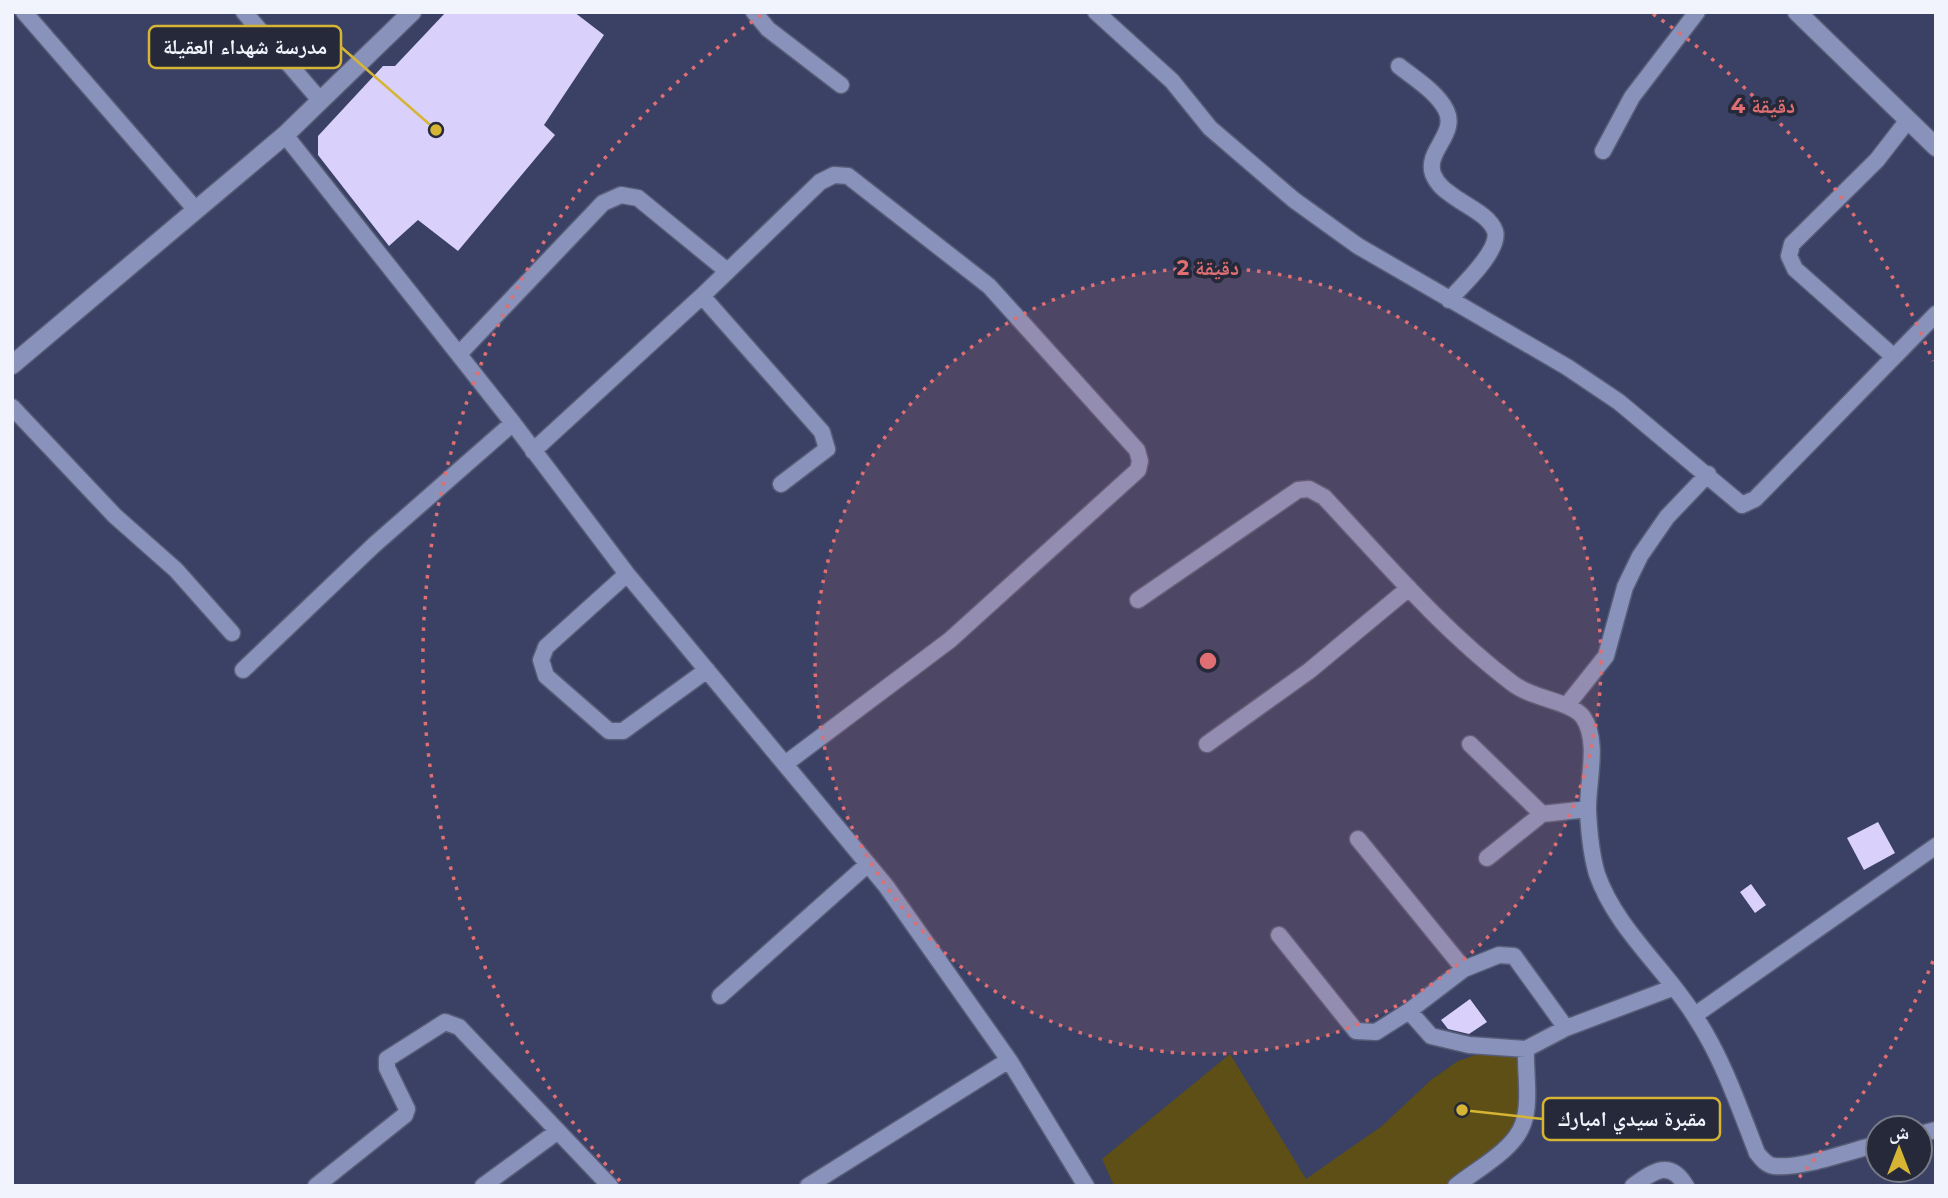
<svg xmlns="http://www.w3.org/2000/svg" width="1948" height="1198" viewBox="0 0 1948 1198" font-family="Montserrat,'Noto Naskh Arabic',sans-serif">
  <style>
    .green { fill: #5e4f16 }
    .building { fill: #d9d1fc }
    .lines { fill: none; stroke-linecap: round; stroke-linejoin: round }
    .minor-casing { stroke: #575c77; stroke-width: 19 }
    .tertiary-casing { stroke: #575c77; stroke-width: 21 }
    .minor { stroke: #8892ba; stroke-width: 16 }
    .tertiary { stroke: #8892ba; stroke-width: 18 }
    .ring { fill: none; stroke: #e06f73; stroke-width: 3.5; stroke-dasharray: 3.5 7 }
    .centre { fill: #e06f73; stroke: #252939; stroke-width: 3.5 }
    .ring-label { font-size: 21px; text-anchor: middle; font-weight: bold; fill: #e06f73; stroke: #252939; stroke-width: 7; stroke-linejoin: round; paint-order: stroke }
    .leader { fill: none; stroke: #d6b534; stroke-width: 2.5 }
    .callout-dot { fill: #d6b534; stroke: #252939; stroke-width: 2.5 }
    .callout { fill: #252939; stroke: #d6b534; stroke-width: 2.5 }
    .callout-label { font-size: 21px; text-anchor: middle; font-weight: bold; fill: #f2f4fd }
  </style>
  <rect width="100%" height="100%" fill="#3a4164"/>
  <path class="green" d="M1493,1049l21,3 15,8 -9,70 -76,56h-330l-12,-27 128,-105 76,125 76,-53 49,-46 27,-19z"/>
  <path class="building" d="M446,12h128l30,23 -60,90 11,10 -97,116 -40,-31 -29,26 -71,-91v-19l65,-70h12z
    M1878,822l17,31 -31,17 -17,-32z
    M1751,884l15,21 -11,8 -15,-21z
    M1470,999l17,23 -18,12 -21,-5 -7,-9z"/>
  <g class="lines">
    <defs>
      <path id="minor" d="M24,12l172,198
        M244,12l75,87
        M754,12l14,17 73,56
        M1096,12l76,69 38,47 84,72 64,46 209,121 52,35 123,103 13,-6 181,-185
        M1399,66c15,12 38,26 47,44 12,24 -21,41 -13,64 5,13 16,19 26,26 12,8 31,17 36,31 6,19 -34,56 -46,69
        M285,135l228,288 114,151 259,312 123,174 77,126
        M1603,151l29,-54 65,-85
        M702,296l120,136 5,17 -46,35
        M459,354l144,-151 18,-8 17,3 88,72
        M1894,357l-99,-88 -6,-13 3,-12 85,-84 31,-40
        M12,407l103,109 61,54 56,63
        M533,451l169,-155 118,-114 14,-7 14,1 141,110 148,164 3,11 -2,9 -188,170 -165,124
        M627,574l-81,73 -5,13 5,16 63,55h14l84,-61
        M1138,600l160,-110 11,-1 15,8c60,64 118,133 188,186 20,16 59,18 71,34 17,25 4,66 5,94 1,20 3,43 9,63 19,55 69,95 99,144 27,41 43,89 61,135 5,6 9,12 17,13 28,3 76,-15 104,-22
        M243,670l131,-125 139,-122
        M1567,705l39,-49 19,-69 15,-31 27,-39 41,-43
        M1207,744l102,-73 100,-83
        M1470,744l72,70
        M1358,839l106,130 -55,42
        M1487,858l55,-44 46,-5
        M1279,935l77,96 20,1 33,-21 22,25 38,9 57,4
        M1464,969l35,-14 15,1 52,72
        M720,996l148,-132
        M1695,1015l241,-169
        M1920,1134l16,-4
        M316,1186l89,-71 2,-6 -20,-41v-9l58,-37 14,5 151,159
        M483,1186l75,-55
        M808,1186l201,-126
        M1456,1186c21,-17 58,-36 67,-62 8,-22 2,-52 3,-75l40,-21 106,-40
        M1633,1186c21,-15 37,-27 53,0"/>
      <path id="tertiary" d="M1797,12l139,135
        M12,365l273,-230 127,-123"/>
    </defs>
    <use href="#minor" class="minor-casing"/>
    <use href="#tertiary" class="tertiary-casing"/>
    <use href="#minor" class="minor"/>
    <use href="#tertiary" class="tertiary"/>
  </g>
  <circle cx="1208" cy="661" r="393" fill="#e06f73" fill-opacity=".12"/>
  <g class="ring">
    <circle cx="1208" cy="661" r="393"/>
    <path d="M1933 961A785 785 0 0 1 1796 1181M620 1181A785 785 0 0 1 763 14M1653 14A785 785 0 0 1 1933 361"/>
  </g>
  <circle cx="1208" cy="661" r="10" class="centre"/>
  <g class="ring-label">
    <text x="1763" y="113">4 دقيقة</text>
    <text x="1208" y="275">2 دقيقة</text>
  </g>
  <path class="leader" d="M436 130L341 47M1462 1110L1543 1119"/>
  <g class="callout-dot">
    <circle cx="436" cy="130" r="7"/>
    <circle cx="1462" cy="1110" r="7"/>
  </g>
  <g class="callout">
    <rect x="149" y="26" width="192" height="42" rx="7"/>
    <rect x="1543" y="1098" width="177" height="42" rx="7"/>
  </g>
  <g class="callout-label">
    <text x="245" y="54">مدرسة شهداء العقيلة</text>
    <text x="1632" y="1126">مقبرة سيدي امبارك</text>
  </g>
  <rect width="1948" height="1198" fill="none" stroke="#f2f4fd" stroke-width="28"/>
  <g transform="translate(1899 1149)"><circle r="33" fill="#252939" stroke="#777a87" stroke-width="2"/>
  <path d="M0-5L12 26L0 18L-12 26Z" fill="#d6b534"/>
  <text y="-10" font-size="19" font-weight="bold" text-anchor="middle" fill="#f2f4fd">ش</text>
  </g>
</svg>
